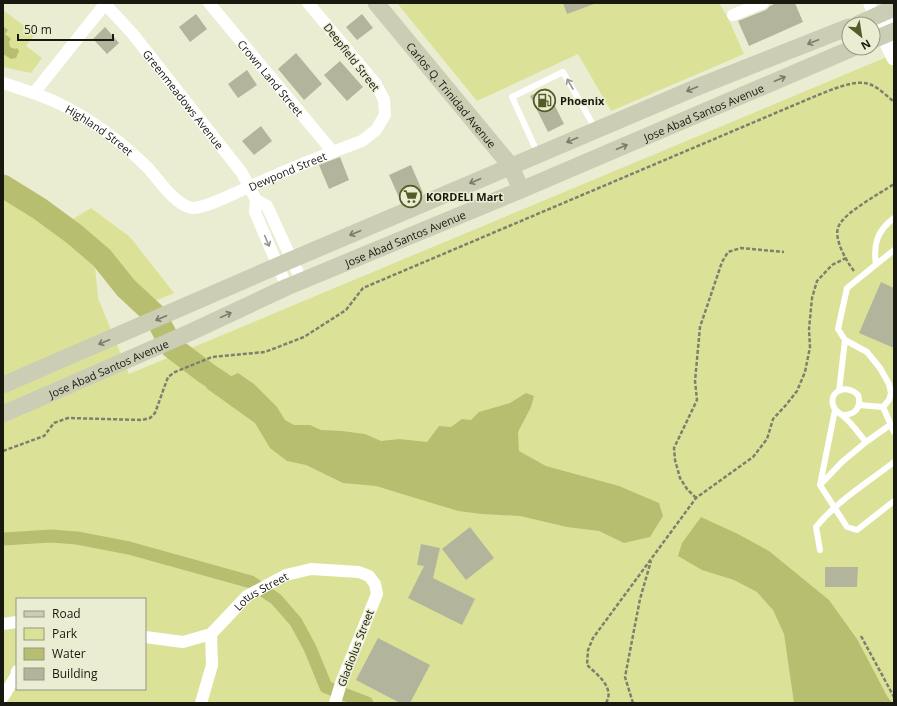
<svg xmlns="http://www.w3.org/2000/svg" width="897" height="706" viewBox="0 0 897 706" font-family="'Open Sans',sans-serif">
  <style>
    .green { fill: #dbe298; fill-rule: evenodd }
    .water { fill: #b8be70 }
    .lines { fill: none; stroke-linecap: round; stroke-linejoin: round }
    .canal { stroke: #b8be70; stroke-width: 13 }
    .river { stroke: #b8be70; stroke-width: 23 }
    .building { fill: #b2b59b }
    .path { stroke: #7e806d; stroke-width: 2.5; stroke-dasharray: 4 2; stroke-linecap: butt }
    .service { stroke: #fff; stroke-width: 6 }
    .minor { stroke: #fff; stroke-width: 12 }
    .tertiary { stroke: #fff; stroke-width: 15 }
    .secondary { stroke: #cbcdb4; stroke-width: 17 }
    .oneway { stroke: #7a7c6a }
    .oneway2 { stroke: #979893 }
    .labels { text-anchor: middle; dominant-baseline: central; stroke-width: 3; stroke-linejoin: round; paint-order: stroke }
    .street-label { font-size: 11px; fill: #18190f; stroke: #eaedd1 }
    .poi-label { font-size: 11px; font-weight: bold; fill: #18190f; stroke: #eaedd1; text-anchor: start }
  </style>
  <rect width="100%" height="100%" fill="#eaedd1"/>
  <path class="green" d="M397,3h322l9,15 16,36 -133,57 -33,-57 -101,47z
    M3,10l32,24 -9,12 16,12 -11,15 -28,-6z
    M894,54v649h-891v-505l47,30 45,39 3,31 31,76zM17,599h128v90h-128z
    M91,208l39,29 44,56 -24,10 -82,-81z"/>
  <path class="water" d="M3,26l5,4 -3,4 6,5 -2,3 1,5 5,2 2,-1 2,3 -3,7 -5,1 -8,-5z
    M238,373l16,11 23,23 8,13 9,5h16l11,5 21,1 23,3 16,7 18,-2 28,3 12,-16 12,1 11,-8 9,1 8,-8 31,-9 16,-10 8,3 -3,11 -13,25 1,19 27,15 73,20 40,17 4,13 -13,21 -26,6 -25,-12 -32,-4 -47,-11 -38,-2 -24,-3 -82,-25 -33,-3 -37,-18 -19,-4 -17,-13 -15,-25 -49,-35z
    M701,517l37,17 31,17 60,49 28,39 30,57 5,7h-98l-10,-69 -11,-24 -16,-18 -23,-12 -32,-10 -24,-14 4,-13z"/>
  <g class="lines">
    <path class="canal" d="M3,539l48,-3 26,2 52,10 122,34 25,17 20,23 14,26 16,39 41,16"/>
    <path class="river" d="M3,186l37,23 34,25 28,24 24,30 29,27 17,32 34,26 39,26"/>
  </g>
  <path class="building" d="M563,3h31v1l-27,10z
    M776,3h19l8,19 -54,24 -11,-25 28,-11 4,-4z
    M196,14l11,15 -17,13 -11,-15z
    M362,14l11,14 -16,12 -11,-13z
    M105,27l14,16 -12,11 -14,-15z
    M296,53l26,31 -18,16 -26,-31z
    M340,61l23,26 -16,14 -23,-26z
    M247,70l10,15 -19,13 -10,-14z
    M546,88l18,36 -16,8 -18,-36z
    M261,126l11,15 -18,14 -12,-14z
    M340,157l9,23 -20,9 -10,-24z
    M411,165l12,28 -22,9 -12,-27z
    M881,282l13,6v60l-35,-15z
    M470,527l24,31 -28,22 -24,-31z
    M421,544l19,4 -7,30 42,21 -13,26 -54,-27 16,-32 -7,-1z
    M825,567h33l-1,20h-32z
    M378,638l52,27 -20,38h-10l-44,-23z"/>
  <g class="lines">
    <path class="path" d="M854,271c-7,-9 -20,-31 -16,-43 3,-14 43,-35 56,-44
      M3,451l41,-15 10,-13 14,-5 74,2 8,-2 5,-5 13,-36 7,-5 37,-15 53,-5 39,-15 42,-27 17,-22 455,-193c13,-5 37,-16 51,-11 9,3 18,12 25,18
      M696,498l-9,-9 -7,-11 -5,-18 -1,-12 23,-48 -2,-19 5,-54 22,-65 6,-10 13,-4 43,4
      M861,636l33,61
      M606,703c9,-15 -8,-28 -19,-38l1,-15 5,-12 103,-140 57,-41 14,-18 6,-20 13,-14 11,-14 8,-19 5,-25 -1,-18 3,-31 5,-17 15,-16 14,-7
      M633,703l-8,-26 15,-78 11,-38"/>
    <path class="service" d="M538,154l-26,-57 51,-25 32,56
      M876,265c-3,-21 1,-34 18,-47
      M839,391l6,-51
      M859,405l24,2 11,25
      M883,407l6,-7 2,-7 -2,-9 -9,-16 -13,-16 -22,-12 -7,-11 9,-41 47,-38
      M843,415c12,0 19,-8 15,-20 -10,-11 -29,-5 -25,10 2,7 6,7 10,11 9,7 16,18 23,26l-24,20 -22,23 27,42 10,3 37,-29
      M866,442l24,-17
      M820,485l15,-75
      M820,550l-4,-23c21,-26 51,-44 78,-65"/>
    <g class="minor">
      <path id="s1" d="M104,3l28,30 110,140 14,27 -1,12 32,75"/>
      <path id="s2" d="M209,3l124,149"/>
      <path d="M869,3l6,14"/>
      <path d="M733,15l30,-12"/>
      <path id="s3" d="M3,83c19,6 39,12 57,21 32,16 62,38 88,64 11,12 27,37 44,40 13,1 44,-16 57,-21 37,-17 75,-32 113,-46l14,-11 9,-15 -1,-15 -8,-16 -68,-81"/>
      <path d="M34,93l71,-89"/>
      <path d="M256,200l11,6 35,76"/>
      <path d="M3,624l14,-2"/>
      <path id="s4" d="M145,637l38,5 28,-8 36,-38 39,-21 25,-6 48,3 10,4 6,8 2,10 -36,89 -6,20"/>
      <path d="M3,697l13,-21 1,-5"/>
      <path d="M201,703l11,-38 -1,-31"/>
    </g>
    <path class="tertiary" d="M889,10l5,12
      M875,17l19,41"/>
    <g class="secondary">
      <path id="s5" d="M376,3l135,163 10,24"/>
      <path d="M858,24l36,-16"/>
      <path d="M873,40l21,-9"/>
      <path d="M3,385l288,-125 404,-172 154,-61"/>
      <path id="s6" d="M3,414l188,-82 96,-45 234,-97 332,-142"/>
    </g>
  </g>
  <defs><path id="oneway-shaft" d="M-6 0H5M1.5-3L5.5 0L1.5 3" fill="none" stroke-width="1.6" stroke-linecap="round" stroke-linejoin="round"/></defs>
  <g class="oneway">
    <use href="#oneway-shaft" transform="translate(813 42) rotate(159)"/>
    <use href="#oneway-shaft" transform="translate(780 79) rotate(-23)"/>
    <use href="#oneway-shaft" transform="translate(692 89) rotate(157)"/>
    <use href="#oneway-shaft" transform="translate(572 140) rotate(157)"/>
    <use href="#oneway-shaft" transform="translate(622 147) rotate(-23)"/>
    <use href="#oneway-shaft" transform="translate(475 181) rotate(157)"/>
    <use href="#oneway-shaft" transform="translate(355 233) rotate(157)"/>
    <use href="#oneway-shaft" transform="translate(226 315) rotate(-25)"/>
    <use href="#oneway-shaft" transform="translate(161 318) rotate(157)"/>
    <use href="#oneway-shaft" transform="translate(104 342) rotate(157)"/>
  </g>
  <g class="oneway2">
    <use href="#oneway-shaft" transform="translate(570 84) rotate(-120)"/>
    <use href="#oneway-shaft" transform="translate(267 241) rotate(67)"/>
  </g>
  <defs>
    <symbol id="fuel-ring" viewBox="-11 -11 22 22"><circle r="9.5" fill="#eaedd1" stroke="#575b28" stroke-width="1.5"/><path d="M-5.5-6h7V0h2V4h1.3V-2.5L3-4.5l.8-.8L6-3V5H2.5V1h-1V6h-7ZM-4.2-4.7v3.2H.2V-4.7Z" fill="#575b28"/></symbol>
    <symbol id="supermarket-ring" viewBox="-11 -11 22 22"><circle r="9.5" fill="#eaedd1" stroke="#575b28" stroke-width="1.5"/><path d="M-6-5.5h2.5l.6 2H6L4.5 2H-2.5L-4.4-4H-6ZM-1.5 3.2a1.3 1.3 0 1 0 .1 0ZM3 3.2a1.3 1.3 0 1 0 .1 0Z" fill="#575b28"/></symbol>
  </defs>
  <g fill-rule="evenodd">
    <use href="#fuel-ring" x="532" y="88" width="25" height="25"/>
    <use href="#supermarket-ring" x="398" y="184" width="25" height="25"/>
  </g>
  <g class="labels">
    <g class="street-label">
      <text transform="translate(352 57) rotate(52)">Deepfield Street</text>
      <text stroke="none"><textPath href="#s2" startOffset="97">Crown Land Street</textPath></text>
      <text stroke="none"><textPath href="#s5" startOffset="119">Carlos Q. Trinidad Avenue</textPath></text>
      <text stroke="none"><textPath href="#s1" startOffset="125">Greenmeadows Avenue</textPath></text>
      <text stroke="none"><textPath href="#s6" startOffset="763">Jose Abad Santos Avenue</textPath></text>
      <text stroke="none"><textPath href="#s3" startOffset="108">Highland Street</textPath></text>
      <text stroke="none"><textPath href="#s3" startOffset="333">Dewpond Street</textPath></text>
      <text stroke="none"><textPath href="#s6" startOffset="439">Jose Abad Santos Avenue</textPath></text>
      <text stroke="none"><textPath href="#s6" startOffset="115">Jose Abad Santos Avenue</textPath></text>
      <text stroke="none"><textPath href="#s4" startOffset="134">Lotus Street</textPath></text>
      <text transform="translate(355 648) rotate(-69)">Gladiolus Street</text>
    </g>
    <g class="poi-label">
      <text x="560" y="100">Phoenix</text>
      <text x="426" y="196">KORDELI Mart</text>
    </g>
  </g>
  <rect width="897" height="706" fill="none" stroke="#18190f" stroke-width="8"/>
  <rect x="16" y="598" width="130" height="92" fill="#eaedd1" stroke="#969883"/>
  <rect x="24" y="611" width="20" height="6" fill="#cbcdb4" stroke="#969883"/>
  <text x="52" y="618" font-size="12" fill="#18190f">Road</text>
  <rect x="24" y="628" width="20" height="12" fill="#dbe298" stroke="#969883"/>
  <text x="52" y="638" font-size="12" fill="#18190f">Park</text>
  <rect x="24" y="648" width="20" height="12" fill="#b8be70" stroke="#969883"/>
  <text x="52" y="658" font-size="12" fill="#18190f">Water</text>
  <rect x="24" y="668" width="20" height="12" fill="#b2b59b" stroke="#969883"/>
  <text x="52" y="678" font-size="12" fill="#18190f">Building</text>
  <g transform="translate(861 36) rotate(150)"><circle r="19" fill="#eaedd1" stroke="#969883"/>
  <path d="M0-3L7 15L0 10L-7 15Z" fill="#575b28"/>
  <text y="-6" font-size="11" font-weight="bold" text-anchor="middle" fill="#18190f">N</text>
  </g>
  <path d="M18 34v6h95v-6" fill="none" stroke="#18190f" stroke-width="2"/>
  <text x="24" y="34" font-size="12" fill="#18190f" stroke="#eaedd1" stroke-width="3" paint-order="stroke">50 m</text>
</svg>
